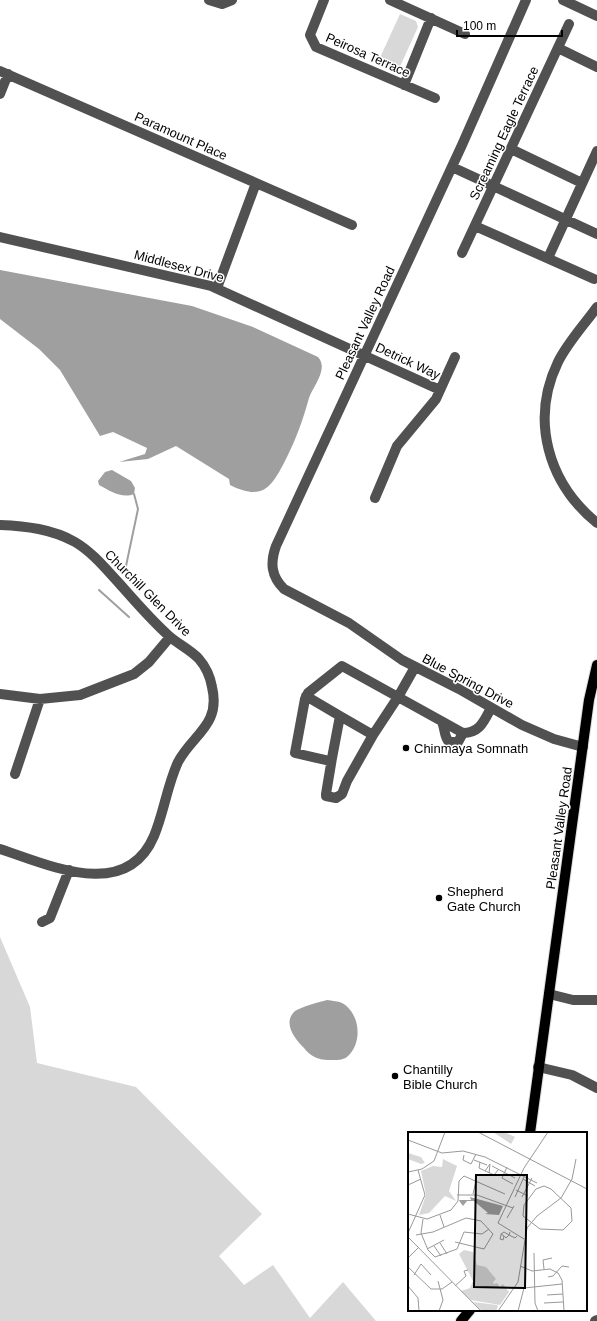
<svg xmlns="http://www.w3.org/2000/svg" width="597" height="1321" viewBox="0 0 597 1321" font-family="Helvetica,sans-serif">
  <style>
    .green { fill: #d8d8d8 }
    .water { fill: #9f9f9f }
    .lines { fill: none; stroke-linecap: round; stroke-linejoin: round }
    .stream { stroke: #9f9f9f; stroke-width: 2 }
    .major-casing { stroke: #dbdbdb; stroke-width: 12 }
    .minor { stroke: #515151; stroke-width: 10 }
    .major { stroke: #000; stroke-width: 10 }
    .poi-dot { fill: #000; stroke: #fff; stroke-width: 1.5 }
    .labels { text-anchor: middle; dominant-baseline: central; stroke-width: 3; stroke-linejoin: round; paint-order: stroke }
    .street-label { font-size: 13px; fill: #000; stroke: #fff }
    .poi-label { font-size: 13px; fill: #000; stroke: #fff; text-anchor: start }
    .inset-road { fill: none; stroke: #999; stroke-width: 1 }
    .view { fill: #000; fill-opacity: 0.15; stroke: #000; stroke-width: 2 }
    .inset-edge { fill: none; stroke: #000; stroke-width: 2 }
  </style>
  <rect width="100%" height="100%" fill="#fff"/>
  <path class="green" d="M400,14l16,7 2,6 -20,44 -20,-9z
    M0,937l30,70 7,56 99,24 126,127 -43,42 25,29 29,-20 37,53 33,-36 33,39h-376z"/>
  <path class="water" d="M0,270l192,36 61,21 65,30c11,12 -5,29 -9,41 -6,22 -13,41 -23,61 -14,27 -22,43 -56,26l-1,-6 -53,-33 -28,13 -29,3 26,-8 2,-6 -34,-16 -13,4 -40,-66 -21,-21 -39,-30z
    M112,470l19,11 4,7 -1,6c-12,5 -24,-3 -35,-9l-1,-4 7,-9z
    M327,1000c5,1 11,1 15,3 18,10 21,39 6,53 -5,5 -14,4 -20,4 -10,0 -18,-4 -24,-12 -9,-9 -22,-25 -9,-37 6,-4 24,-9 32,-11z"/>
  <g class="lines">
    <path class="stream" d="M126,566l12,-57 -4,-15
      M99,590l30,27"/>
    <defs>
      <path id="major" d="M530,1133l59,-433 8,-35
        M461,1321l9,-11"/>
    </defs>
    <use href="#major" class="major-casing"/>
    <path class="minor" d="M209,0l13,4 10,-4
      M324,0l-14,35 6,12 119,51
      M390,0l75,34
      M526,0l-64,145 -186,401c-6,17 -5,30 8,43l65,34 53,37 57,29 63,36 32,14 29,8
      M563,0l34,16
      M558,48l39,19
      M0,71l352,154
      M404,85l27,-67
      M0,94l8,-20
      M511,149l71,34
      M452,167l145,67
      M475,226l119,53
      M0,237l211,49 229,104
      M462,253l107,-229
      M548,258l49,-107
      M217,288l39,-105
      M597,307c-13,18 -29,35 -39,55 -28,58 -10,121 39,161
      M375,498l22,-52 39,-47 19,-42
      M0,525c26,1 52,4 75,17 17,10 30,26 43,40 16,18 33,38 51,54 9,8 22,14 30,23 7,8 11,17 13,28 9,38 -19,47 -34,75 -11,24 -14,50 -24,74 -28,66 -105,29 -154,13
      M0,694l40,5 40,-4 54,-21 15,-12 21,-25
      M306,696l34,20 -8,42 -2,3 -35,-8 10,-54 3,-6 34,-27 56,31 17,-30
      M340,716l33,19 25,-38 65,36c17,0 21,-12 28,-25
      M442,722c3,6 2,15 7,20h9l5,-9
      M332,758l-6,36v2l10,2 6,-4 5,-13 26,-46
      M15,774l25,-75
      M42,922l8,-4 19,-48
      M549,994l24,6h24
      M538,1067l34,8 25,13
      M595,1321l2,-1"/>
    <use href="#major" class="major"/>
  </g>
  <g class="poi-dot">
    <circle cx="406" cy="748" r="4"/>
    <circle cx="439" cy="898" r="4"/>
    <circle cx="395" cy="1076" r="4"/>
  </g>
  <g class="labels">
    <g class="street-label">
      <text transform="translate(368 55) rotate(24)">Peirosa Terrace</text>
      <text transform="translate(504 133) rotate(-65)">Screaming Eagle Terrace</text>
      <text transform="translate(181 136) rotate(24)">Paramount Place</text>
      <text transform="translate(179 266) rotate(15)">Middlesex Drive</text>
      <text transform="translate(365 323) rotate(-65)">Pleasant Valley Road</text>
      <text transform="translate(408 361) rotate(25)">Detrick Way</text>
      <text transform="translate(148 593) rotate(45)">Churchill Glen Drive</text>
      <text transform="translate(468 681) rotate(28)">Blue Spring Drive</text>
      <text transform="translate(559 828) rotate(-82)">Pleasant Valley Road</text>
    </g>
    <g class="poi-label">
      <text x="414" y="748">Chinmaya Somnath</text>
      <text x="447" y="891">Shepherd<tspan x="447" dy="15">Gate Church</tspan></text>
      <text x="403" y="1069">Chantilly<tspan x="403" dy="15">Bible Church</tspan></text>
    </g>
  </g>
  <g transform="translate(408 1132)">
    <rect width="179" height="179" fill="#fff"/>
    <path d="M85,0h11l11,5 -4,7zM0,21l13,4 4,6 -4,1 -13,-5zM35,27l14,7 -8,25 7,10 -11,-5 -16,17 -10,2 7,-20 -5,-24 12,-5 9,1zM56,118l9,2 4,13 9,2 10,12 -3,3 1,2 3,-1 3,4 3,-3 6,8 -9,13 -29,-5 -10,-9 9,-3 3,-7 -14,-27zM65,170l24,3 1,1 -2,5h-14z" fill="#d8d8d8"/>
    <path d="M62,65l33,9 -4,9 -14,-1 3,-1 -14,-12h-7l-4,5 -3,-4 -1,-2h12z" fill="#9f9f9f"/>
    <path class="inset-road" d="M70,0l109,57M0,8l34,13 21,-2 22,6 52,26M56,23l-1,5 8,4 5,-10M66,28l13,5M72,30l-1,6 15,7 4,-5M84,34l23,12M99,35l-5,11 11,6M77,39l5,-7 -1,9M0,40l14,-3 12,-8 11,-29M115,47l12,7M164,47l4,-20M0,53l13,-6M136,54l7,3 20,19 1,13 -9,9 -23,-1 -17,-13 1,-11 12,-16zM108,58l12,6M65,62l3,-13M49,63h20l36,13M107,65l9,-20M114,65l10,-19M0,82l19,5 24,-9 7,-9 1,-20 5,-5 41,18M32,83l4,12M99,86l7,-12M15,87l-2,14 7,17 7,7 22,-8 7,-17 18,2 7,-5M0,101l17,-38 -7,-25M93,102l3,2 -1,4 -3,-1 1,-4v-1l3,-2 5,3 1,-3M8,103l17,-3 33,-14 15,3 12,13 -9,15 -29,-7M96,104l2,2 3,-3 6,3 2,-2M0,105l73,74M116,107l-26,-16 26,-55 24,-36M32,111l7,11M26,114l7,10M19,117l17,-9M126,121l1,50 3,8M0,126l10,-10M13,132l10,11M112,134l12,5 18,-2 8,4 4,7 2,31M0,135l23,22h11l10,-7M136,137l-1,-9 9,-2M6,143l7,-11M140,145l5,-1 9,-10 7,1M30,149l5,19 -4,11M0,154l10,12 1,13M47,154l11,-10 -2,-5 4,-1M139,163l16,-1M136,171l19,-1M90,179l20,-29 9,-54 10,-12 24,-18 11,-19M110,179l6,-23 38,-4"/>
    <path class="view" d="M68,43h51l-2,113 -51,-1z"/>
    <rect width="179" height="179" class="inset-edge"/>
  </g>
  <path d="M457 30v6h105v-6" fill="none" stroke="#000000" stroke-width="2"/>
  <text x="463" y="30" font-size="12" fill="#000000" stroke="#ffffff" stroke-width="3" paint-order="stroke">100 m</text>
</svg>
